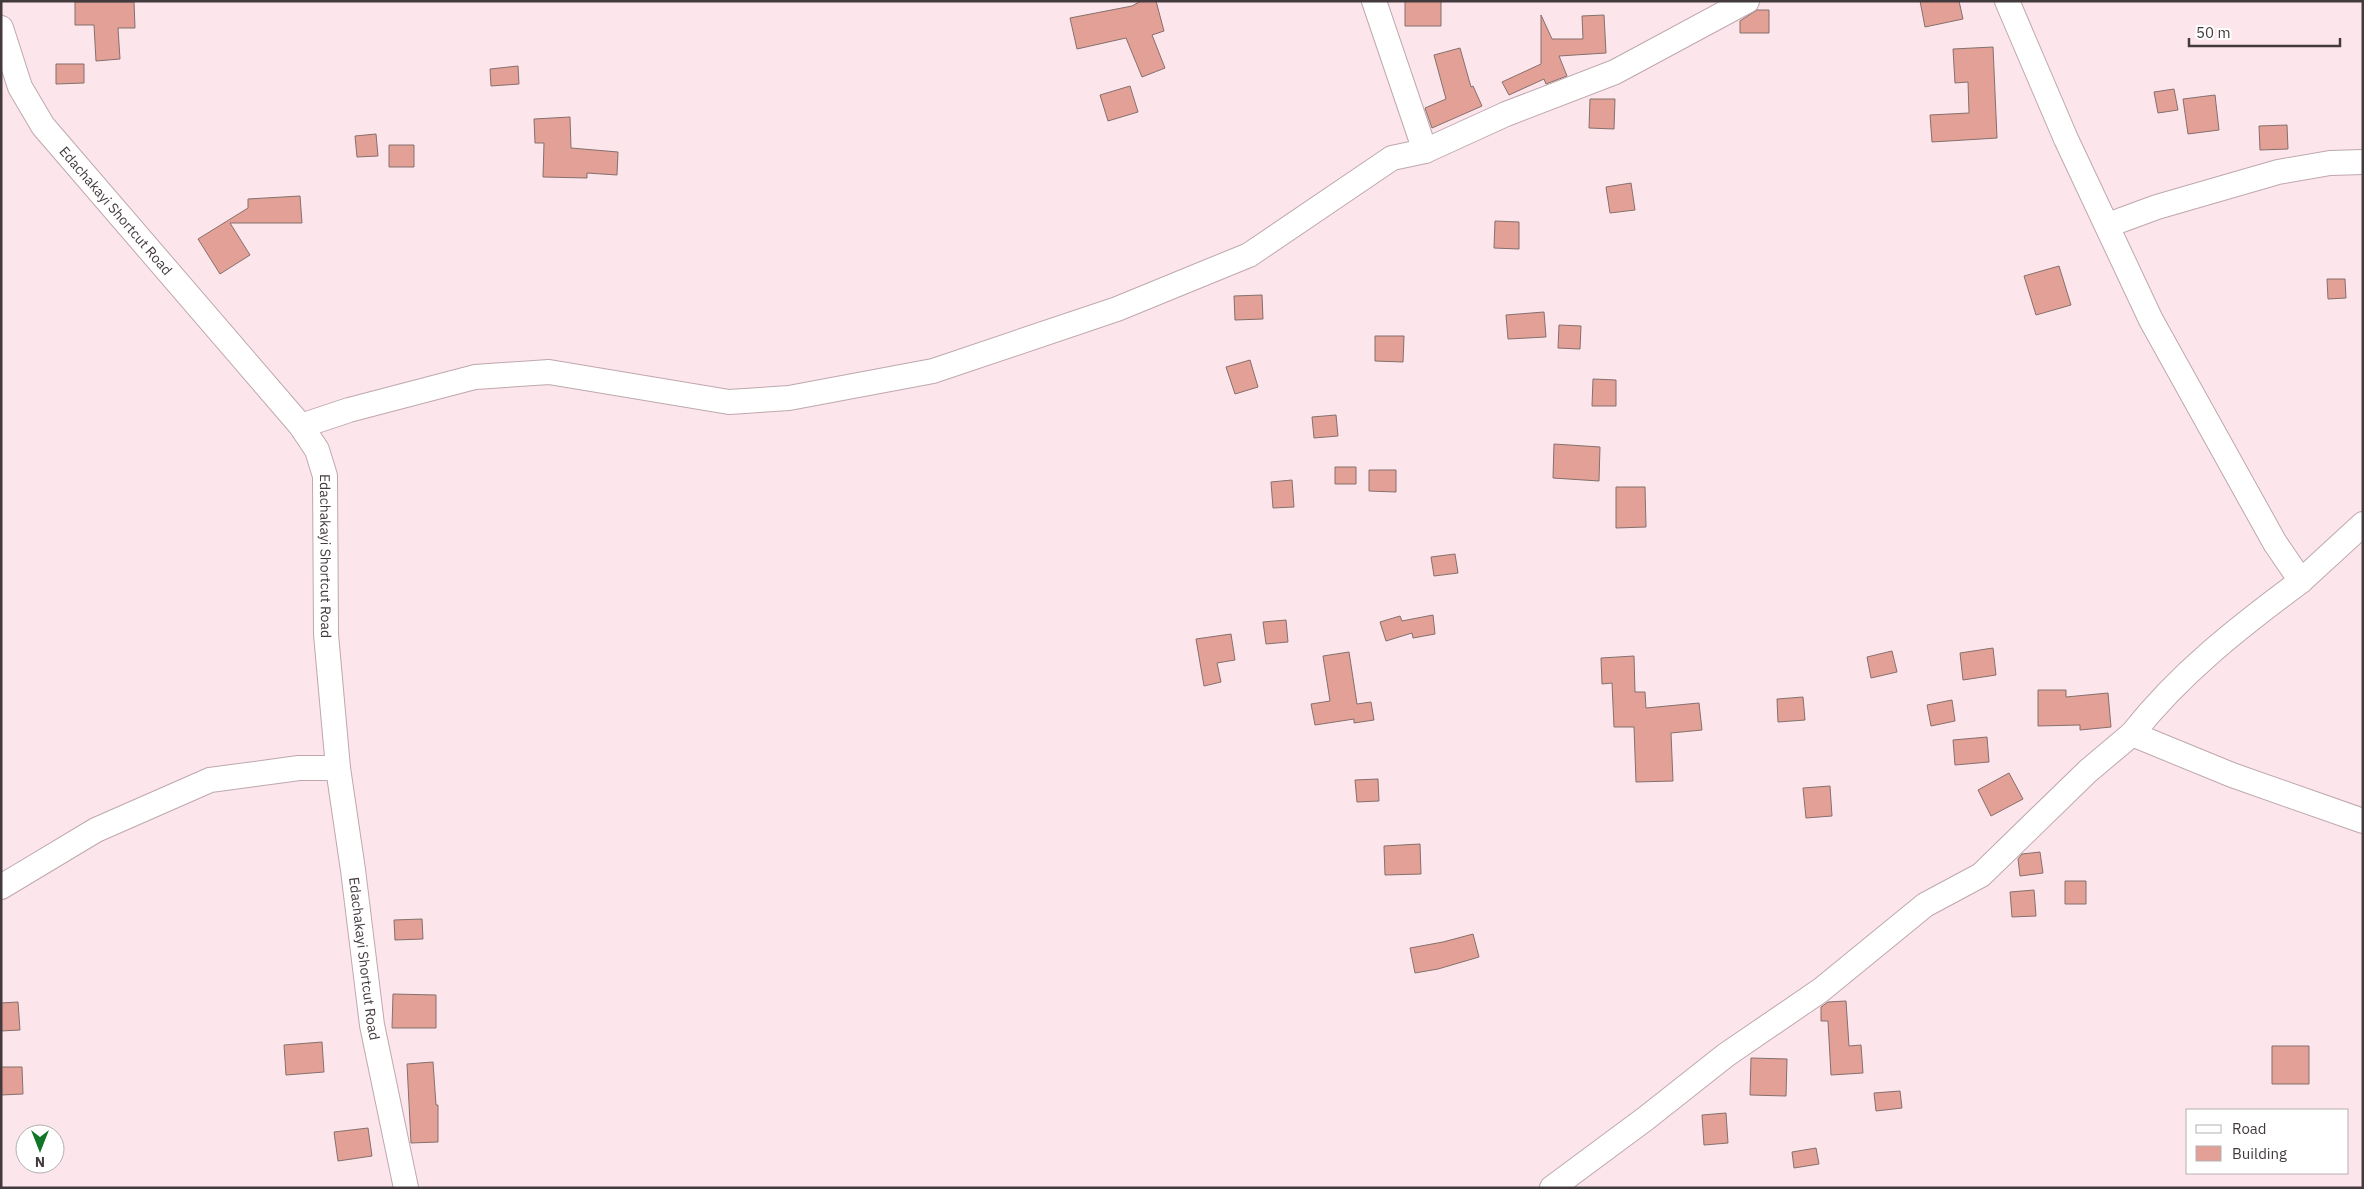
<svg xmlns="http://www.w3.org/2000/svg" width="2364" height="1189" viewBox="0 0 2364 1189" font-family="'IBM Plex Sans',sans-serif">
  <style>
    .building { fill: #e2a096; stroke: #85706d }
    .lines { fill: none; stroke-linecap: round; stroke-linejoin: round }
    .minor-casing { stroke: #bea8ae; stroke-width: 26 }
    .minor { stroke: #fff; stroke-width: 24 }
    .labels { text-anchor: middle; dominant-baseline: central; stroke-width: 4; stroke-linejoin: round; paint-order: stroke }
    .street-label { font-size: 14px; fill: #433a3d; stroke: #fff }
  </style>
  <rect width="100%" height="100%" fill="#fce5eb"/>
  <path class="building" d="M1141,1h15l8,30 -12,4 13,33 -23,9 -16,-39 -49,11 -7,-31 62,-12z
    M1405,1h36v25h-36z
    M1920,1h39l4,18 -38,8z
    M75,2h59l1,26h-17l2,31 -24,2 -2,-36h-19z
    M1757,10h12v23h-29v-12z
    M1541,15l11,24h31l-1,-23 22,-1 2,38 -47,3 8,20 -21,8 -2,-5 -35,16 -7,-13 39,-18z
    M1993,47l4,91 -65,4 -2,-27 39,-2 -1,-31 -13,1 -2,-34z
    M1460,48l11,39 2,-1 9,20 -50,22 -7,-20 21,-9 -12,-44z
    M56,64h28v19l-28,1z
    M518,66l1,18 -28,2 -1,-17z
    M1130,86l8,26 -30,9 -8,-26z
    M2174,89l4,21 -20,3 -4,-21z
    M2215,95l4,35 -31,4 -5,-35z
    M1590,99h25l-1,30 -25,-1z
    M570,117l1,31 47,4 -1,23 -30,-2v5l-44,-1 1,-34h-9l-1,-24z
    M2287,125l1,24 -28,1 -1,-24z
    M376,134l2,22 -21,1 -2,-21z
    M389,145h25v22h-25z
    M1631,183l4,27 -25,3 -4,-26z
    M300,196l2,27h-72l20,32 -30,19 -22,-35 50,-31v-9z
    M1495,221l24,1v27l-25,-1z
    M2059,266l12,39 -35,10 -12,-39z
    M2327,279h18l1,19 -18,1z
    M1262,295l1,24 -28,1 -1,-24z
    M1544,312l2,25 -38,2 -2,-24z
    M1559,325l22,1 -1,23 -22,-1z
    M1375,336h29l-1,26 -28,-1z
    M1250,360l8,27 -23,7 -9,-27z
    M1593,379l23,1v26h-24z
    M1336,415l2,21 -24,2 -2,-21z
    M1554,444l46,3 -1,34 -46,-3z
    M1335,467h21v17h-21z
    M1369,470h27v22l-27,-1z
    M1292,480l2,27 -21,1 -2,-26z
    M1616,487h29l1,40 -30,1z
    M1455,554l3,19 -24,3 -3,-19z
    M1433,615l2,19 -22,4 -1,-5 -26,8 -6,-19 20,-6 2,5z
    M1286,620l2,22 -22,2 -3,-22z
    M1231,634l4,26 -18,3 4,19 -17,4 -8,-47z
    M1993,648l3,27 -33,5 -3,-27z
    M1892,651l5,21 -26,6 -4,-21z
    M1349,652l8,52 14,-2 3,18 -20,3v-4l-39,6 -4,-21 19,-3 -7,-45z
    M1634,656l1,36h10l1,16 53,-5 3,27 -31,3 2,48 -37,1 -2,-55h-20l-2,-44 -10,1 -1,-26z
    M2038,690h28v7l42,-4 3,34 -31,3v-5l-42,1z
    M1803,697l2,23 -27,2 -1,-23z
    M1952,700l3,21 -24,5 -4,-21z
    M1987,737l2,25 -34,3 -2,-25z
    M2009,773l14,26 -32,17 -13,-26z
    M1378,779l1,22 -22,1 -2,-22z
    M1830,786l2,30 -26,2 -3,-30z
    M1420,844l1,30 -36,1 -1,-29z
    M2040,852l3,21 -23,3 -2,-17 4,-5z
    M2065,881h21v23h-21z
    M2034,890l2,26 -24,1 -2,-25z
    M422,919l1,20 -28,1 -1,-20z
    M1473,934l6,23 -41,12 -23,4 -5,-25 33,-6z
    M393,994l43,1v33h-44z
    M1846,1001l3,45 12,-1 2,28 -32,2 -3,-54h-7v-14l7,-5z
    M18,1002l2,28 -19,1v-28z
    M322,1042l2,30 -38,3 -2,-30z
    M2272,1046h37v38h-37z
    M1751,1058l36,1 -1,37 -36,-1z
    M433,1062l3,43h2v37l-27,1 -4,-79z
    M1,1067h21l1,27 -22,1z
    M1900,1091l2,17 -26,3 -2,-18z
    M1726,1113l2,30 -24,2 -2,-30z
    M368,1128l4,28 -34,5 -4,-29z
    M1816,1148l3,16 -25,4 -2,-16z"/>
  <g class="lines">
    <defs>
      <g id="minor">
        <path d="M1374,1l51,150"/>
        <path d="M2007,1l59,138 85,181 124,223 26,38c-62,46 -121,92 -169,153l100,41 131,46"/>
        <path id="s1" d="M1,28l19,59 23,39 258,300 16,24 8,26 1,158 12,134 15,102 19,155 34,163"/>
        <path d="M2108,225l49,-18 121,-35 52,-9 33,-1"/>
        <path d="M301,426l48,-16 126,-33 74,-5 180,30 60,-4 144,-27 184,-62 132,-54 143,-97 33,-7 81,-37 109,-42 132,-71"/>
        <path d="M2301,581l62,-57"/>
        <path d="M1,887l95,-57 114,-50 89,-12h39"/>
        <path d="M1552,1188l93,-69 81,-64 95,-65 104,-85 56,-30 107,-104 44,-37"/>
      </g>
    </defs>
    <use href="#minor" class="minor-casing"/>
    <use href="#minor" class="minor"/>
  </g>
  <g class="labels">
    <g class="street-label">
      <text stroke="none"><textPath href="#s1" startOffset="219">Edachakayi Shortcut Road</textPath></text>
      <text stroke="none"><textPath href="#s1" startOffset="639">Edachakayi Shortcut Road</textPath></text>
      <text stroke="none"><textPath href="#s1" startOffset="1044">Edachakayi Shortcut Road</textPath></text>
    </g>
  </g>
  <rect width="2364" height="1189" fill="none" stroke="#433a3d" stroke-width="5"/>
  <rect x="2186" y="1109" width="162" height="65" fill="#ffffff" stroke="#b4b0b1"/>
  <rect x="2196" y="1125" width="25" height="8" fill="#ffffff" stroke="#b4b0b1"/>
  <text x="2232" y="1134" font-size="15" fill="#433a3d">Road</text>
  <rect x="2196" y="1146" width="25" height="15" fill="#e2a096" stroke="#b4b0b1"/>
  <text x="2232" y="1159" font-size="15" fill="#433a3d">Building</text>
  <g transform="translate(40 1149) rotate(180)"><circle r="24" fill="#ffffff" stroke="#b4b0b1"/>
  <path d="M0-4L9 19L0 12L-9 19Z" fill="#107526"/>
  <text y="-8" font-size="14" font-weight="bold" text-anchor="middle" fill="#433a3d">N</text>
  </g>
  <path d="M2189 38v8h151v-8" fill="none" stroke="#433a3d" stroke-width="2.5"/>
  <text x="2196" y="38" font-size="15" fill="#433a3d" stroke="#ffffff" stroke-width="4" paint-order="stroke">50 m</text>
</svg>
